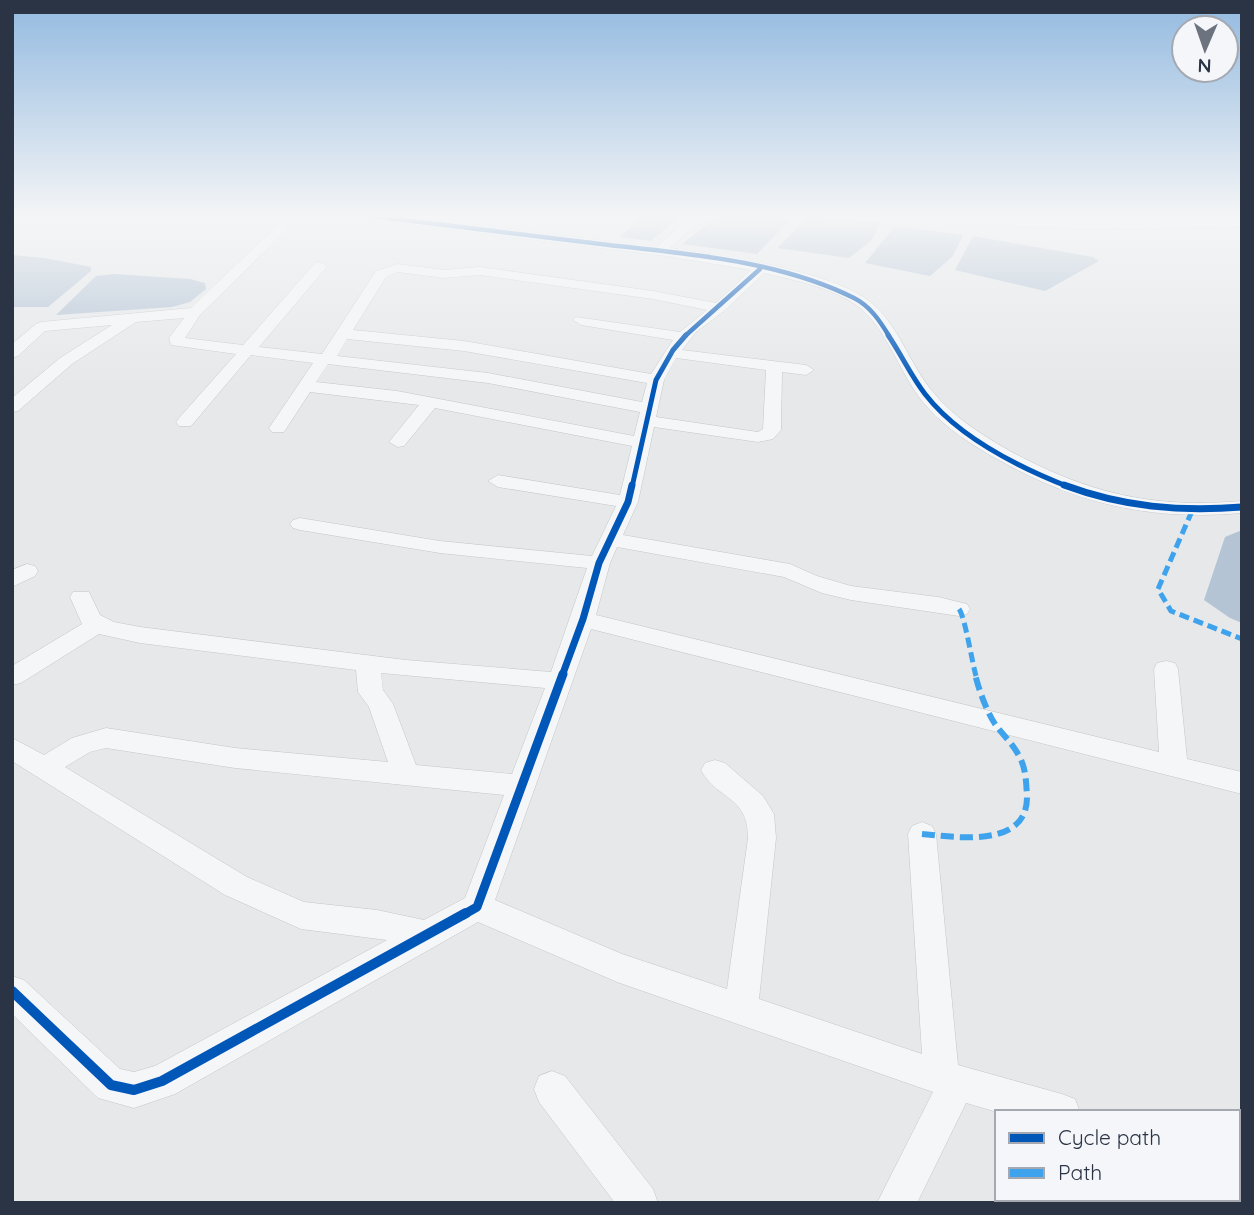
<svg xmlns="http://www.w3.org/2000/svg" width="1254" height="1215" viewBox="0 0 1254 1215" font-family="Quicksand,sans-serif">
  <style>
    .water { fill: #b4c4d5 }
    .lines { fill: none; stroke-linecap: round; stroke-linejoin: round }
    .minor-casing { stroke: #c4c6c8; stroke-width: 1 }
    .minor { fill: #f5f6f7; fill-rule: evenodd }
    .quiet-far1 { stroke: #3ea3ec; stroke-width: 5; stroke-dasharray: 10 5; stroke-linecap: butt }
    .quiet { stroke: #3ea3ec; stroke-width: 6; stroke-dasharray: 13 6; stroke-linecap: butt }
    .cycleway-far4-casing { stroke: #f4f6f9; stroke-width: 7 }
    .cycleway-far3-casing { stroke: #f4f6f9; stroke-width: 9 }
    .cycleway-far2-casing { stroke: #f4f6f9; stroke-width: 11 }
    .cycleway-far1-casing { stroke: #f4f6f9; stroke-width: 13 }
    .cycleway-casing { stroke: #f4f6f9; stroke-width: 15 }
    .cycleway-far4 { stroke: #0057b8; stroke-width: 4.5 }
    .cycleway-far3 { stroke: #0057b8; stroke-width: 5 }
    .cycleway-far2 { stroke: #0057b8; stroke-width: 7 }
    .cycleway-far1 { stroke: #0057b8; stroke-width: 9 }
    .cycleway { stroke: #0057b8; stroke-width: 10 }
  </style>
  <rect width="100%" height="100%" fill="#e6e8ea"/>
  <path class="water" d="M642,216h39l-30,25 -31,-4z
    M718,216h76l-37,38 -75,-10z
    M809,216l71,7 -8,17 -23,18 -72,-10z
    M895,226l68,9 -10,21 -23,20 -65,-13z
    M973,236l120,21 6,4 -54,30 -90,-21z
    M12,255l32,3 47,9v4l-43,36h-36z
    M114,274l76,5 15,4 1,6 -16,13 -18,5 -116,8 40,-39z
    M1242,530v93l-12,-5 -26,-18 21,-63z"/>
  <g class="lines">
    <defs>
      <path id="minor" d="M287,216h13l-100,99 -15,23 58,7 72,-82 5,-1 7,4 -2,3 -66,78 63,7 54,-83 22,-7 46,6 36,-3 173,24 63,12 35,-33 -85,-14 -295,-36 -6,-4h37l255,31 34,-31h13l-34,32c50,7 161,23 199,53 30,23 40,63 64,91 20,25 48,42 75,58 79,43 144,59 234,51v12c-92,8 -165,-9 -245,-54 -25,-14 -50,-30 -69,-51 -27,-29 -38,-76 -69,-101 -25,-19 -65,-27 -95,-34l-40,38 -28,21 -14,18 124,15 8,5 -8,5 -24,-3 -1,58 -8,9 -15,3 -104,-15 -16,75 -15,33 167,29 27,12 34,10 87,11 29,7 3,5 -3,5 -8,2 -108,-16 -29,-7 -38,-16 -167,-30 -7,16 -14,52 563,137 -5,-83 3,-6 9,-2 9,2 3,6 9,90 55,13v22l-651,-165 -96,271 127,54 105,35 21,-151c0,-43 -30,-37 -47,-68l4,-7 10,-3 10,3 38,33 11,18 2,24 -17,161 163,55 -14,-220 4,-8 10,-4 10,4 4,8 22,231 104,29 13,5 5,13h-83l-31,-9 -49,100h-40l56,-111 -316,-110 -139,-60 -303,172 -41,14 -36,-10 -86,-84v-38l12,4 96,89 14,3 21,-6 232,-126 -86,-11 -76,-34 -213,-134v-23l32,17 28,-17 34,-10 129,20 153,14 -19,-55 -11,-15 -2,-22 -216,-27 -41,-9 -78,49 -9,2v-19l70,-42 -12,-27 3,-5h16l11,23 14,7 26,5 266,33 145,12 36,-104 -147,-15 -140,-23 -7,-2 -3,-4 3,-4 7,-2 140,23 152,15 24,-50 -118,-19 -10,-6 10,-6 122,20 12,-49 -197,-38 -31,38 -6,1 -9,-5 30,-37 -109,-13 -26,40h-12l-3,-4 44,-65 -62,-8 -60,71h-12l-3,-4 3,-4 57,-64 -65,-9 -2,-7 15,-20 -48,4 -64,42 -54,47 -6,1v-14l48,-40 52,-33 -67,6 -27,25 -6,2v-14l24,-20 5,-2 150,-14zM398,272l46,6 36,-3 173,24 54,11 -27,22 -104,-15 -3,3 8,5 92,15 -22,34 -187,-33 -111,-11 33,-53zM347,339l117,12 183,32 -5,19 -154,-29 -151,-17zM676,358l90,12 -3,59 -5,3 -102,-15 8,-37zM328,364l160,19 152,29 -6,24 -237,-45 -81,-9zM381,673l164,15 -33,86 -96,-9 -23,-61 -10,-14zM106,748l129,20 269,27 -39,103 -41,22 -47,-10 -73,-8 -57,-25 -182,-110 25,-15z
        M939,216l173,6 130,-4v8c-100,3 -198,5 -297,-6z
        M27,564l8,2 3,5 -3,5 -23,11v-17z
        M552,1071l13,5 88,113 5,14h-43l-76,-101 -5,-13 5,-13z
        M1238,1141l4,1v38l-4,-1z"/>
    </defs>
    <use href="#minor" class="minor-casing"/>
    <use href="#minor" class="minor"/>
    <path class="quiet-far1" d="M1192,511l-34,78 13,22 71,28
      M959,609c6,8 13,53 17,67"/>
    <path class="quiet" d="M922,834c34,3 106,15 105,-38 -1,-15 -1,-29 -9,-42 -6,-11 -16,-20 -23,-30 -9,-14 -16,-34 -20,-50"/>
    <defs>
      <path id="cycleway-far4" d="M371,216c79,10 159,19 238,29 81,9 171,16 245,53 16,8 26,23 35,38
        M685,336l75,-67"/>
      <path id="cycleway-far3" d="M888,335c13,19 23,41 37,59 34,44 93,73 144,93
        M632,487l24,-107 17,-30 13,-15"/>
      <path id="cycleway-far2" d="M1064,485c59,22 116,27 178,22
        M562,676l21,-57 16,-56 29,-61 4,-17"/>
      <path id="cycleway-far1" d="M463,915l14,-8 86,-233"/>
      <path id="cycleway" d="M12,991l99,94 23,5 28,-9 304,-168"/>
    </defs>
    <use href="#cycleway-far4" class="cycleway-far4-casing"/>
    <use href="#cycleway-far3" class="cycleway-far3-casing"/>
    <use href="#cycleway-far2" class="cycleway-far2-casing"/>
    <use href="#cycleway-far1" class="cycleway-far1-casing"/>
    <use href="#cycleway" class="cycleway-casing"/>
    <use href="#cycleway-far4" class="cycleway-far4"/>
    <use href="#cycleway-far3" class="cycleway-far3"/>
    <use href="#cycleway-far2" class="cycleway-far2"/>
    <use href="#cycleway-far1" class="cycleway-far1"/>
    <use href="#cycleway" class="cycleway"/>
  </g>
  <linearGradient id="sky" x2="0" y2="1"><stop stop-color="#93bae0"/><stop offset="0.56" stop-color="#f4f5f6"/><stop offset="1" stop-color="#f4f5f6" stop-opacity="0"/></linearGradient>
  <rect width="1254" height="386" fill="url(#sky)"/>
  <rect width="1254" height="1215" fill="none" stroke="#2b3445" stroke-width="28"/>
  <rect x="995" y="1110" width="245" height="91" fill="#f4f6f9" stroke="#a4a8b1" stroke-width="2"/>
  <rect x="1009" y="1133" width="35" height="10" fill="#0057b8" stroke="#a4a8b1" stroke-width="2"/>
  <text x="1058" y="1145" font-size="21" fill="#2b3445">Cycle path</text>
  <rect x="1009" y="1168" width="35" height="10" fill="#3ea3ec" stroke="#a4a8b1" stroke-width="2"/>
  <text x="1058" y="1180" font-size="21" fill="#2b3445">Path</text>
  <g transform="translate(1205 49) rotate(182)"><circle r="33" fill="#f4f6f9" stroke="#a4a8b1" stroke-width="2"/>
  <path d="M0-5L12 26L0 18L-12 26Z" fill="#6c737f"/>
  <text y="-10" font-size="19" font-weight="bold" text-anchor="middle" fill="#2b3445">N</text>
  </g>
</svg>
